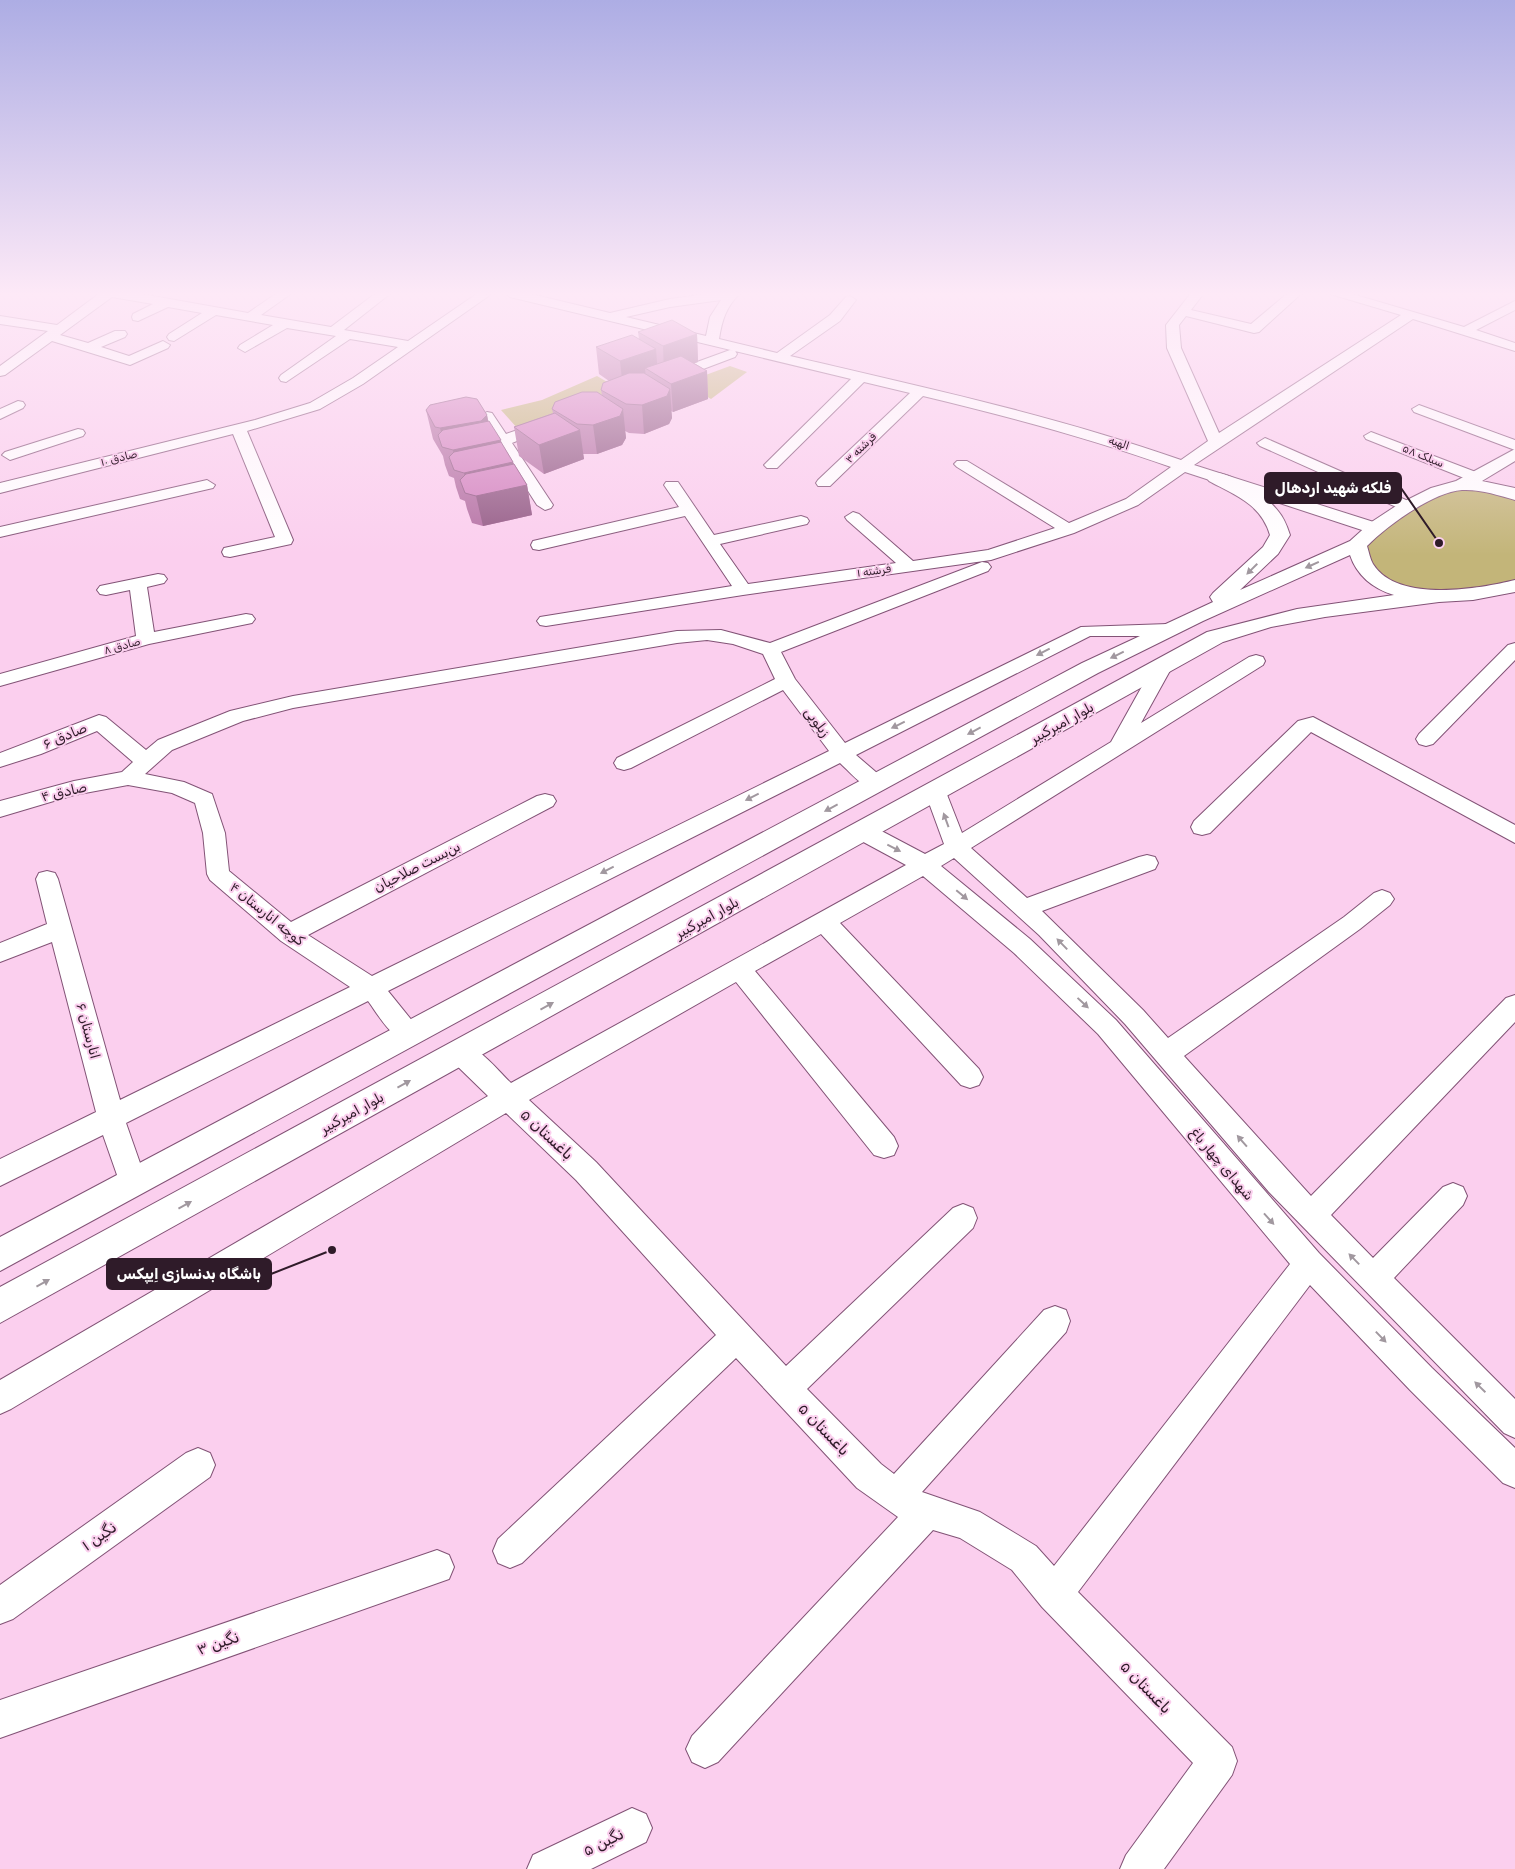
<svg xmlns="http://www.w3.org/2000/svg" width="1515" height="1869" viewBox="0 0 1515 1869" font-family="Rubik,Cairo,sans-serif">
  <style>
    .green { fill: #c3b579 }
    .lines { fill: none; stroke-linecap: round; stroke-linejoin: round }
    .minor-casing { stroke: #825376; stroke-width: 2 }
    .major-casing { stroke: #825376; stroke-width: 2 }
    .minor { fill: #fff; fill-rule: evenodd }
    .major { fill: #fff; fill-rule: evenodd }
    .wall { fill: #b572a4 }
    .shaded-wall { fill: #945c86 }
    .building { fill: #d384bf; stroke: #945c86 }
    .oneway { fill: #a1989f }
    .labels { text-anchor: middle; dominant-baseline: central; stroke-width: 4; stroke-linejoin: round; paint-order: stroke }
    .far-street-label { font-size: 11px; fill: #2f1b29; stroke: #fbcfee }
    .street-label { font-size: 14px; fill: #2f1b29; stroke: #fbcfee }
    .near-street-label { font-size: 16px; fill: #2f1b29; stroke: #fbcfee }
    .leader { fill: none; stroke: #2f1b29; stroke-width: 2 }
    .callout-dot { fill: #2f1b29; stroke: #fbcfee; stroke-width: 2 }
    .callout { fill: #2f1b29; stroke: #2f1b29; stroke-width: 2 }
    .callout-label { font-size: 15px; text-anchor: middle; font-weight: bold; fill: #fff }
  </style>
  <rect width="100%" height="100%" fill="#fbcfee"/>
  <path class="green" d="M730,366l17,6 -36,27 -27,-16z
    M597,376l24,14 -103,39 -17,-19 41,-10z
    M1462,487l53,8v88l-37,7 -71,1 -38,-21 -4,-30 68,-43z"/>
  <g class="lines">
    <defs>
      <path id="minor" d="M100,293h36l112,20 29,-20h15l-31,22 70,12 45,-34h15l-47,37 64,11 70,-48 12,2 -127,89 -43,25 -73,22 46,109 -2,4 -61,13 -6,-1 -2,-4 2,-4 51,-11 -42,-103 -233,59v-10l255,-63 55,-17 43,-25 45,-31 -48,-8 -64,43 -5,-1 -2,-3 2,-3 55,-39 -49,-8 -42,24 -7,-4 2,-3 33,-20 -57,-10 -42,26 -5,-1 -2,-3 2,-3 33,-21 -34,-6 -30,14 -5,-1 -1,-3 1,-3 20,-10 -41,-7 -52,38 28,8 27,-12h10l2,3 -2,3 -24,10 28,9 34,-15 7,4 -2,3 -38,17 -78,-24 -47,34 -5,1v-10l48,-35 -48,-7v-8l57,9z
        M504,293h23l83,20 60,-14 44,-6h26c-14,14 -18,27 -21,46l58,14 53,-38 16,-18 4,-1 6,4 -16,21 -50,35c132,31 263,59 391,104l27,-19 -41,-93 -1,-23 25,-32h13l-13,17 60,14 37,-31h14l-43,39 -5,1 -68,-17 -7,9 2,23 38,85 182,-118 -74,-22h22l115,34 51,-26v9l-39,20 39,13v8l-102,-32 -219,146 186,59 2,4 -2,4h-12l-183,-60 -47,33 -64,28 -83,27 -248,35 -197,31 -6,-1 -3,-4 3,-4 192,-31 -47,-70 -146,34 -6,-1 -2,-4 2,-4 146,-34 -15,-22 2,-3h12l36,53 87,-19 6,2 2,3 -2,3 -87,20 28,40 148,-21 -49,-43 -2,-3 8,-5 6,2 54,47 75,-11 67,-22 -98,-61 -3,-3 3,-3h10l102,62 57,-24 45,-32c-82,-29 -164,-51 -248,-71l-93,90h-12l-2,-3 2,-3 92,-87 -46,-11 -87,86h-10l-3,-3 3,-3 84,-83 -341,-82zM721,300l-11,17 -4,19 -80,-19 44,-10z
        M730,350l5,1 2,3 -2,3 -61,23h-10l-2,-3 2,-3z
        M18,401l5,1 2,3 -2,3 -23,11v-10z
        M1419,405l96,35v10l-101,-38 -2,-3z
        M487,412l5,1 14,21 40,-14 7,4 -2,3 -39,16 41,62 -2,3 -6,2 -8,-5 -57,-89z
        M78,429l5,1 2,3 -2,3 -73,24 -8,-5 3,-3z
        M1371,432l110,42 2,3 -2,3h-12l-103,-41 -2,-3z
        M1265,438l150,66 2,3 -8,5 -6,-2 -143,-64 -3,-3z
        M207,480l8,5 -2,3 -213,49v-10z
        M982,562l6,1 3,4 -3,4 -207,81 14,27 50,64 236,-116 87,-3 6,2 3,4 -3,4 -6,2h-78l-234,119 28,24 4,5 -4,5c-17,5 -32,-15 -44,-26l-452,228 34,42 -4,8c-22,7 -38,-24 -50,-40l-242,122 21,60 -4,9 -10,4 -10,-4 -20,-57 -103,51v-27l96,-47 -44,-170 -52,20v-19l47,-19 -11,-45 3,-6 8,-2 8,2 3,6 62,221 230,-113 -69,-46 -71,-61 -3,-6 -4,-41 -8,-30 -23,-10 -44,-8 -54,10 -74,22v-16l74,-20 48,-9 11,-10 -36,-31 -56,23 -41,13v-14l99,-38 7,2 40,33 12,-10 72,-29 63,-15 384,-65 44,-1 49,13zM707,640l26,4 30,10 12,25 -158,79 -3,5 3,5 7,2 7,-2 152,-78 46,61 -457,225 -64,-41 245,-129 3,-5 -3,-5 -8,-2 -8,2 -246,126 -62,-51 -4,-38 -13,-39 -28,-12 -39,-8 27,-24 71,-29 50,-13 384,-65z
        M158,574l6,1 3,4 -3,4 -17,4 7,45 92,-18 6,1 3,4 -3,4 -103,21 -149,42v-12l136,-38 -6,-46 -24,5 -6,-1 -3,-4 3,-4z
        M1515,643v17l-82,84 -7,2 -7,-2 -3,-5 3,-5 89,-89z
        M1256,655l7,2 2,4 -2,4 -292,183 56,50 112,-41 8,-2 8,2 3,6 -3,6 -113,42 101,99 25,28 176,-121 30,-24 8,-3 8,3 4,6 -4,6 -30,24 -176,127 127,140 195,-198 9,-3v27l-184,193 42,43 70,-71 10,-4 10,4 4,9 -4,9 -69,73 121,121v39l-11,-5 -235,-241 -144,-168 -86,-89 -85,-77 -13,8 89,73 86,81 203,233 113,115 83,80v40l-12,-5 -93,-93 -100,-105 -232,307 154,155 5,14 -5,14 -68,94h-44l6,-14 67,-92 -151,-156 -30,-37 -52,-32 -27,-8 -215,232 -13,6 -13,-6 -6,-13 6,-13 206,-219 -41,-29 -121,-130 -214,205 -12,5 -12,-5 -5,-12 5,-12 218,-204 -140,-155 -70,-67 -495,296 -11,5v-34l488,-284 -36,-35 -4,-8 4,-8c22,-7 44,24 59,38l395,-218 -50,-27 -3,-6 3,-6 8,-2 8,2 53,28 19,-10 -19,-52 3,-5 8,-2 8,2 18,46 149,-91 44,-79h14l3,4 -31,56 108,-66zM923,876l91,77 84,81 192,230 -236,302 -18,-20 -56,-34 -58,-20 144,-160 4,-11 -4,-11 -11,-4 -11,4 -150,164 -13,-10 -74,-75 166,-161 4,-10 -4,-10 -10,-4 -10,4 -167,158 -190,-204 -67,-62 207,-118 138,173 10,3 10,-3 4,-9 -4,-9 -139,-166 66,-37 140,151 9,3 9,-3 4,-8 -4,-8 -139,-146z
        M1313,717l202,108v18l-204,-111 -101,101 -8,2 -8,-2 -3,-6 3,-6 104,-100z
        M198,1448l12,5 5,12 -5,12 -197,142 -13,5v-39l186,-132z
        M437,1550l12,5 5,12 -5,12 -449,159v-38z
        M632,1808l14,6 6,14 -6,14 -55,27h-64l6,-14z"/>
      <path id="major" d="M1515,449v12l-33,20 33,7v12c-17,-5 -35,-11 -53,-10 -29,2 -75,36 -95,56 2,6 3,13 6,18 24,39 106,25 142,16v12l-42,8 -34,2 -114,15 -54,10 -48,15 -1223,681v-36l1207,-655 90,-23 97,-14c-20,-6 -37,-19 -44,-40l-147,66 -105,52 -1098,598v-34l1082,-574 131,-61 -3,-5 3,-4 50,-46 7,-12c-9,-31 -35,-40 -61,-54l-3,-4 3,-4c18,-4 58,23 69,38 6,7 9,15 12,24l-12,19 -38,36 110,-49 20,-18 29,-19 32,-16 25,-7z"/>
    </defs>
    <use href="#minor" class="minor-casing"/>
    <use href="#major" class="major-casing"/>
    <use href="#minor" class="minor"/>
    <use href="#major" class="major"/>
  </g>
  <path class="wall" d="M638,332l59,2 1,28 -4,1 13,8 1,28 -35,13 -2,-1 1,7 -3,6 -25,10 -15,-1 -4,-2 1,7 -4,7 -25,9h-14l1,5 -40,15 -25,-18 -5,-29 39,-14 -1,-4 50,-14 -1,-5 8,-9 -10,-7 -3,-27 43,-8z
    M426,410l61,5 1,6 39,64 5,30 -49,11 -11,-3 -5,-14 -2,-8 -5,-2 -4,-12 -2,-9 -5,-2 -4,-11 -2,-9 -10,-17z"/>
  <path class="shaded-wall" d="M697,334l1,28 -34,12 -1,-28z
    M656,349l2,27 -13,-8 1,13 -23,8 -3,-28z
    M707,371l1,28 -35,13 -2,-28z
    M670,389l2,29 -3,6 -25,10 -2,-29z
    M623,409l3,29 -4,7 -25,9 -4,-29z
    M487,415l5,27 9,-2 4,24 8,-2 5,25 9,-2 5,30 -49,11 -7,-30 -7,-2 -5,-21 -7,-2 -4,-21 -8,-2 -5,-20z
    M580,430l4,29 -40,15 -5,-29z"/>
  <path class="building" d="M672,320l25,14 -34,12 -25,-14z
    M632,335l24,14 -36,12 -24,-14z
    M681,356l26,15 -36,13 -26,-16z
    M629,373h15l26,16 -3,7 -25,9 -16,-1 -25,-14 2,-7z
    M582,392h15l26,17 -3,7 -27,9 -16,-1 -25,-15 3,-7z
    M466,397l11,2 10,16 -6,6 -41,7 -5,-1 -9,-17 4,-5z
    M555,413l25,17 -41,15 -25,-18z
    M489,421l12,19 -48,10 -11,-3 -4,-12 5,-5z
    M501,442l12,20 -49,11 -10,-3 -5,-13 5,-5z
    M514,464l13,21 -51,11 -11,-3 -5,-13 6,-6z"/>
  <defs><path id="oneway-solid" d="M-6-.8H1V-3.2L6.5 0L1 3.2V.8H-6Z" transform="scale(1.25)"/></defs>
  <g class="oneway">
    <use href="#oneway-solid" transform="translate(1312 565) rotate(156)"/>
    <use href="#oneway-solid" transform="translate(1252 569) rotate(135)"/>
    <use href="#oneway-solid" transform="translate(1043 652) rotate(153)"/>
    <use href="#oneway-solid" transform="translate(1117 655) rotate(154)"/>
    <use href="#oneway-solid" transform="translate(898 725) rotate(154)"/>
    <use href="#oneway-solid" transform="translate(974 731) rotate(152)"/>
    <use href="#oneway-solid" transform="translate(752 797) rotate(153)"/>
    <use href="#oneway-solid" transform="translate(831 808) rotate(152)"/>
    <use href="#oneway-solid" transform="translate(946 820) rotate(-110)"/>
    <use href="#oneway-solid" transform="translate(894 848) rotate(27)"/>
    <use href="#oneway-solid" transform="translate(607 870) rotate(153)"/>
    <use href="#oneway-solid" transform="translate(962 895) rotate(40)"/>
    <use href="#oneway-solid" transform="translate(1062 944) rotate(-134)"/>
    <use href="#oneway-solid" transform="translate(1083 1003) rotate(43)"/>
    <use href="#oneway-solid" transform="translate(547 1006) rotate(-29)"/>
    <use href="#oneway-solid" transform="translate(404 1084) rotate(-29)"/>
    <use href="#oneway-solid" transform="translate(1242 1141) rotate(-131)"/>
    <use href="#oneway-solid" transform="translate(185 1205) rotate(-29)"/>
    <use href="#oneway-solid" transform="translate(1269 1219) rotate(48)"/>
    <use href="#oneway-solid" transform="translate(1354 1259) rotate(-134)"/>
    <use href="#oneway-solid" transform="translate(43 1283) rotate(-29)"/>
    <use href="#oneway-solid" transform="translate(1381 1337) rotate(46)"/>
    <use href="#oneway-solid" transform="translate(1480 1387) rotate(-136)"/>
  </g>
  <linearGradient id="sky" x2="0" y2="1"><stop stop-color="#adade4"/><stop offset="0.53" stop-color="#fde9f7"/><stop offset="1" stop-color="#fde9f7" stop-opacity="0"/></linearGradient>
  <rect width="1515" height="555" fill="url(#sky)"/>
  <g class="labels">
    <g class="far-street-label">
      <text transform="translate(1119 443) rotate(19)">الهیه</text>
      <text transform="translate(861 448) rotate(-44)">فرشته ۳</text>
      <text transform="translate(1423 456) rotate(22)">سیلک ۵۸</text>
      <text transform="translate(119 458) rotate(-14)">صادق ۱۰</text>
      <text transform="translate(874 571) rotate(-8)">فرشته ۱</text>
      <text transform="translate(122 646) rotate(-15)">صادق ۸</text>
    </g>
    <g class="street-label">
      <text transform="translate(817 722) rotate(53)">زیلویی</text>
      <text transform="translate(1062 723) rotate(-29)">بلوار امیرکبیر</text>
      <text transform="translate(65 736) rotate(-23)">صادق ۶</text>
      <text transform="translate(64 792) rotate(-13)">صادق ۴</text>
      <text transform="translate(417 867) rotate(-27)">بن‌بست صلاحیان</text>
      <text transform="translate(267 914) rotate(39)">کوچه انارستان ۴</text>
      <text transform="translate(707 918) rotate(-29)">بلوار امیرکبیر</text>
      <text transform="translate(88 1031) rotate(75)">انارستان ۶</text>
      <text transform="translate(352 1113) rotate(-29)">بلوار امیرکبیر</text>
      <text transform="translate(1222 1164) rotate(50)">شهدای چهار باغ</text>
    </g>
    <g class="near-street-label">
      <text transform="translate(547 1134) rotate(43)">باغستان ۵</text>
      <text transform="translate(824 1429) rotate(46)">باغستان ۵</text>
      <text transform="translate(99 1536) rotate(-35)">نگین ۱</text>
      <text transform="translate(218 1643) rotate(-19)">نگین ۳</text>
      <text transform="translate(1146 1687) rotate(46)">باغستان ۵</text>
      <text transform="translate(603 1842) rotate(-26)">نگین ۵</text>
    </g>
  </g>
  <path class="leader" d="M1439 543L1401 488M332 1250L271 1274"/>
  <g class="callout-dot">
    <circle cx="1439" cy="543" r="5"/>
    <circle cx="332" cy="1250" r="5"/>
  </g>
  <g class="callout">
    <rect x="1265" y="473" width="136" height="30" rx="5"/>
    <rect x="107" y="1259" width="164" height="30" rx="5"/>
  </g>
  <g class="callout-label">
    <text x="1333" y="493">فلکه شهید اردهال</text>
    <text x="189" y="1279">باشگاه بدنسازی اِیپکس</text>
  </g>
</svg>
